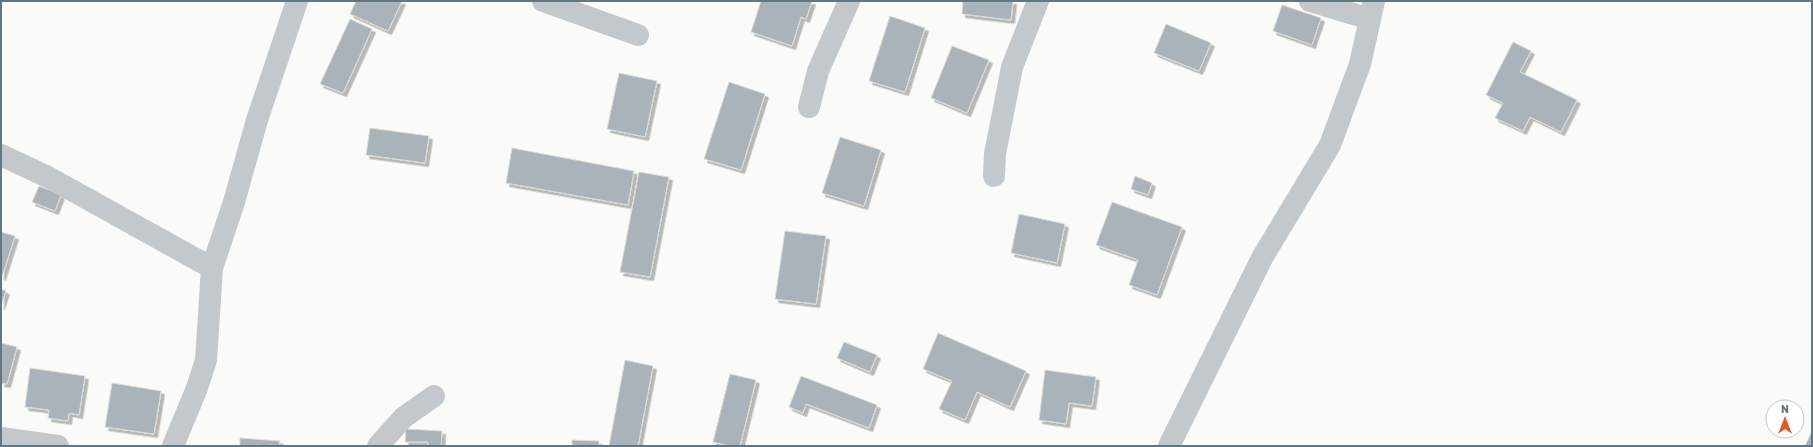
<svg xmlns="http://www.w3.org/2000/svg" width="1813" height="447" viewBox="0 0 1813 447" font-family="Rubik,sans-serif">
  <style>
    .building { fill: #aab3b9; stroke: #dcdcda; filter: url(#shadow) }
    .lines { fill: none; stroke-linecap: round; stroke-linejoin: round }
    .minor { stroke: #c3c8cc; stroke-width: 22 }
  </style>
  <defs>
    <filter id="shadow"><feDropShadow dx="3.5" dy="3.5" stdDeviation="0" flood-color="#0004"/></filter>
  </defs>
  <rect width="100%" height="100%" fill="#fafaf8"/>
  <path class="building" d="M356,1h46l-14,30 -38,-17z
    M761,1h51l-6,18 -5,-2 -9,29 -41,-14z
    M963,1h50l-2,19 -49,-6z
    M1282,5l39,13 -9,27 -39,-14z
    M890,16l35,12 -20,64 -36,-11z
    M350,19l22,10 -29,64 -23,-9z
    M1166,24l45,19 -12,28 -45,-18z
    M1513,42l18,9 -11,21 57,28 -16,32 -31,-15 -7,14 -28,-13 8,-15 -17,-8z
    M952,46l37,14 -22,53 -36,-15z
    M619,73l38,8 -12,56 -38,-8z
    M729,82l36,12 -24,76 -37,-11z
    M370,128l59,8 -4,27 -59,-8z
    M840,137l41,13 -17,56 -42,-13z
    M512,148l122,23 -6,34 -122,-22z
    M639,172l30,5 -19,100 -30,-5z
    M1135,176l17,7 -4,12 -17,-6z
    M39,186l22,9 -6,16 -23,-9z
    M1112,202l70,25 -25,68 -28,-10 9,-25 -42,-15z
    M1019,214l46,10 -8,39 -46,-10z
    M785,231l41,5 -10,68 -41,-5z
    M1,232l14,4 -13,41 -1,-1z
    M1,289l5,2 -5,15z
    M938,333l88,38 -16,36 -33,-15 -12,28 -26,-11 13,-28 -29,-12z
    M844,342l33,13 -7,17 -33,-14z
    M1,343l16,4 -10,37 -6,-1z
    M625,360l28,6 -15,80h-29z
    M30,368l55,8 -6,39 -10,-2 -1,8 -20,-3 1,-8 -24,-3z
    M1045,370l51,7 -4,29 -23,-3 -3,21 -27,-4z
    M730,374l26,6 -16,66h-10l-17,-4z
    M801,376l76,29 -8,23 -63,-24 -3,9 -14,-6z
    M112,383l49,8 -7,43 -49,-7z
    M406,429l36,2 -1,15h-13v-4h-23z
    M1812,431v15h-7z
    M240,438l40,3 -1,5h-39z
    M572,440l27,1v5h-27z"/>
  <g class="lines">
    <path class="minor" d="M543,1l95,34
      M1310,1l60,18
      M809,107l9,-36 31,-70
      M1,155l47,22 164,91
      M994,176l1,-22 17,-87 26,-66
      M1,438l57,8
      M173,446l24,-58 9,-28 6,-92 22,-66 23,-82 40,-119
      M378,446l25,-28 31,-22
      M1169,446l93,-188 68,-113 30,-81 14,-63"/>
  </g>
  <rect width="1813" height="447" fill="none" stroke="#657683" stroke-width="4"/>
  <g transform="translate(1785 419)"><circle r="19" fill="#ffffff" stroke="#c1c8cd"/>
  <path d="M0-3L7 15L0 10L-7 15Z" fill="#e4572e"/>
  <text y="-6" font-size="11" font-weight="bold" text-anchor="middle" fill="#657683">N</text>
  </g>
</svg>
